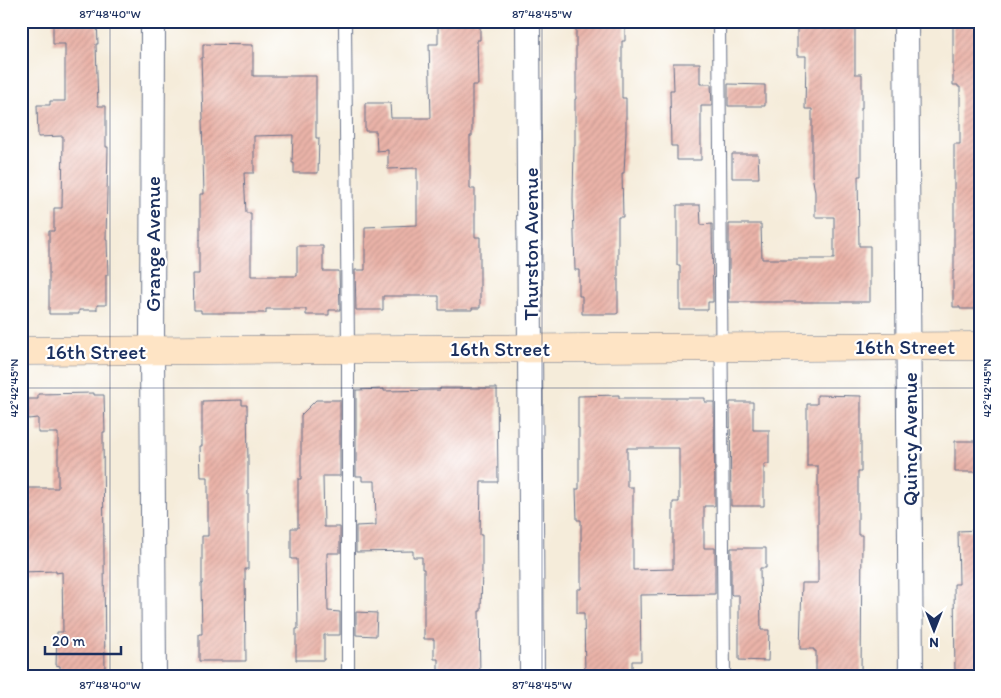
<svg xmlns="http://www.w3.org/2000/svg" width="1001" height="698" viewBox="0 0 1001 698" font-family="Itim,sans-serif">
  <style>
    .building { fill: url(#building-hatch); fill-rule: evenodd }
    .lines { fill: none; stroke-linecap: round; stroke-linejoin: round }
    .lane-casing { stroke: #677189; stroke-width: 14 }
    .street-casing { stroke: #677189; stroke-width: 26 }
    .secondary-casing { stroke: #677189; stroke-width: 29 }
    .lane { stroke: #fff; stroke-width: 12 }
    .street { stroke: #fff; stroke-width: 24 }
    .secondary { stroke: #fee4c5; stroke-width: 28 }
    .ticks { fill: none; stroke: #1b2f5e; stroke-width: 1; stroke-opacity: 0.45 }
    .labels { text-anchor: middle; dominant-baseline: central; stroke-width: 4.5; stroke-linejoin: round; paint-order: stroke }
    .street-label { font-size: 21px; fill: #1b2f5e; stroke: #fff }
    .neatline { fill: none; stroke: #1b2f5e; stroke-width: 2 }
    .ticks-label { font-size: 12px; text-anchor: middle; fill: #1b2f5e }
  </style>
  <defs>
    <pattern id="building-hatch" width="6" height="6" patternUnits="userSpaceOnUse" patternTransform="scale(1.25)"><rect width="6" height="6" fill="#eab3a8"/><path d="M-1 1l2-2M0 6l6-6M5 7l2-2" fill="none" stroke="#c89a93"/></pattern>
  </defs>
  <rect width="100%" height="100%" fill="#fff"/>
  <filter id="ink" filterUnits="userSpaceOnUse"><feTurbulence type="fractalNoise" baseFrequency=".02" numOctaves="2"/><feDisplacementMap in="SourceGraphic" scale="10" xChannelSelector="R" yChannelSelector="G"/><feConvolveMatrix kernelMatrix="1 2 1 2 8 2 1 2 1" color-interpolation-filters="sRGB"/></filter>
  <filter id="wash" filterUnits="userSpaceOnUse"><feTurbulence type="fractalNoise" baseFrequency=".0096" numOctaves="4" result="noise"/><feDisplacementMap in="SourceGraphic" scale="20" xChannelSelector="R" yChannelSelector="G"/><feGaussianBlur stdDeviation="1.12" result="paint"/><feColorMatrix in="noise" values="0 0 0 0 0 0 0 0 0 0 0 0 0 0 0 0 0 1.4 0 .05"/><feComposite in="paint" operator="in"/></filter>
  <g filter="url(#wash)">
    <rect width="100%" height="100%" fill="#f5ecda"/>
    <g id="blocks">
      <path class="building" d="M53,21h44l1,23h-2l2,62h8v41h2l-2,93h1l1,35h-2v30h-9v5h-18v4h-30v-83h5v-23h8l1,-72 -25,1 -1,-32h13v-4h15v-57h-12z
        M438,21h42v19h-3l1,45h-6v51h-2v53h5v48h5v71h-8v2h-33v-14h-56v14h-27l-1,-40h10v-43l52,-2v-57l-29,1v-19l-11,1 -1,-20h-11v-28h25l1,15h40l-2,-74h9z
        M576,21h49v20h-3v57h4v35l-2,40h-2l1,44h-5v96l-2,1h-34v-18h-3v-26h-4l-2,-71 1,-53h1v-47h1z
        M797,21h58v53h7v34h-1v68h-3l1,70h11v56h-141v-78h32l1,35h72v-42h-19v-25l-3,-17v-66h-7l1,-53h-9z
        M953,21h27v288h-20v-2h-7v-36h1v-127h6v-57h-2v-2h-5z
        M203,44l50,1v31h63v62h3l-1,35h-24v-10h-2l1,-28 -39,1v37h-10l2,40h5v63h46v-30h26v25h16l1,39h-11v5h-23v-6h-40v4h-65v-3h-7l-1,-36h6v-34h1v-46h4l-2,-74 1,-1 -2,-61h2z
        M673,63h27v21h11l1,22h-11v54h-24v-14h-6l-1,-56h4z
        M728,84l37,1v21h-37z
        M732,154h26l1,24h-27z
        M677,205h23l1,20 11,-1 1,78h-5v8h-28v-45h-3z
        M440,388h57l1,94h-17l-1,53h2v31l-1,45h-2l1,66h-42v-18h-4v-20h-10v-70h-2v-12h-9v-6l-57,1v-26l20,-1 -1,-44h-13v-5h-6v-86l28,-1v2l56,-1z
        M94,393v2h10l1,37h-2l2,245h-45v-11l-4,-1 1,-33h6l-1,-60 -6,1v-2l-35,1v-84h37v-55h-20v-15l-10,1v-20h10v-5z
        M619,395v3h86v4h9l1,104h-11v42h11v46l-75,1 1,66h-9v16h-47l-1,-64h-7v-24h4v-69h-4l-1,-31h3v-61h-1v-32zM627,448h52v54h-6v67l-40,1v-83h-6z
        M817,395l44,1v76h-3v63h4l-1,142h-45v-26h-2v-2h-14l2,-66h16v-117h-11v-62h10z
        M242,400v5h5l1,56v108h-3l1,92h-47v-27h3l-1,-50h1v-48h6v-59h-7l-1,-31h2v-45z
        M316,400h24v76h-17l1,51h16v26h-13l1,58 12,1v23h-16v25h-28v-31h2l-1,-70h-6v-31h7v-49h3v-64z
        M730,402h23v28h16v34h-5v42h-33z
        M955,441h25v31h-25z
        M980,530v147h-25l-1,-93h5l-1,-53z
        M731,548h35v20h-6l1,62h8l-1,31 -29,-1v-65h-7l-1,-1z
        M356,612l21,1 -1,23 -20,-1z"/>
    </g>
  </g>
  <g filter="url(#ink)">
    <use href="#blocks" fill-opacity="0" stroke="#677189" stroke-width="1"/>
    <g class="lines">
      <defs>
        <path id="lane" d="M345,21l3,328v328
          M719,21l5,656"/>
        <path id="street" d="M153,21l-1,329 2,327
          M528,21l4,656
          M906,21l5,656"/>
        <path id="secondary" d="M21,351l959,-5"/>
      </defs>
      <use href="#lane" class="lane-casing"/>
      <use href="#street" class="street-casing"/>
      <use href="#secondary" class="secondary-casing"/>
      <use href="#lane" class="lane"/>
      <use href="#street" class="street"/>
      <use href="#secondary" class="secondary"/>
    </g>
  </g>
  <path class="ticks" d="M110,21v656M542,21v656M974,21v656M21,388h959"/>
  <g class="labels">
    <g class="street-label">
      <text transform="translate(152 244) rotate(-90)">Grange Avenue</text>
      <text transform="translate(530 244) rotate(-90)">Thurston Avenue</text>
      <text x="905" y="346">16th Street</text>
      <text x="500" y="348">16th Street</text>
      <text x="96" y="351">16th Street</text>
      <text transform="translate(909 439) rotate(-90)">Quincy Avenue</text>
    </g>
  </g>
  <rect width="1001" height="698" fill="none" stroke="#fff" stroke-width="55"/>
  <g transform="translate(934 630) rotate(180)" stroke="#ffffff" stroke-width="4" paint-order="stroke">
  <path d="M0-4L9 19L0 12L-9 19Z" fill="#1b2f5e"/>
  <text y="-8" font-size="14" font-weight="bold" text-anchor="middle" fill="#1b2f5e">N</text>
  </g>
  <path d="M45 646v8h76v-8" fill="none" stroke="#1b2f5e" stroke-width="2.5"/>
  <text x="52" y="646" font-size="15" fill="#1b2f5e" stroke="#ffffff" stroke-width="4" paint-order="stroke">20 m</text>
  <rect x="28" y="28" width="946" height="642" class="neatline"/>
  <g class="ticks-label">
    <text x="110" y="18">87°48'40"W</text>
    <text x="542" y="18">87°48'45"W</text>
    <text transform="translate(987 388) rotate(-90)" y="4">42°42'45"N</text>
    <text transform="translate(14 388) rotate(-90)" y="4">42°42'45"N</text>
    <text x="110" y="689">87°48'40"W</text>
    <text x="542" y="689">87°48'45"W</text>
  </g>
</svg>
